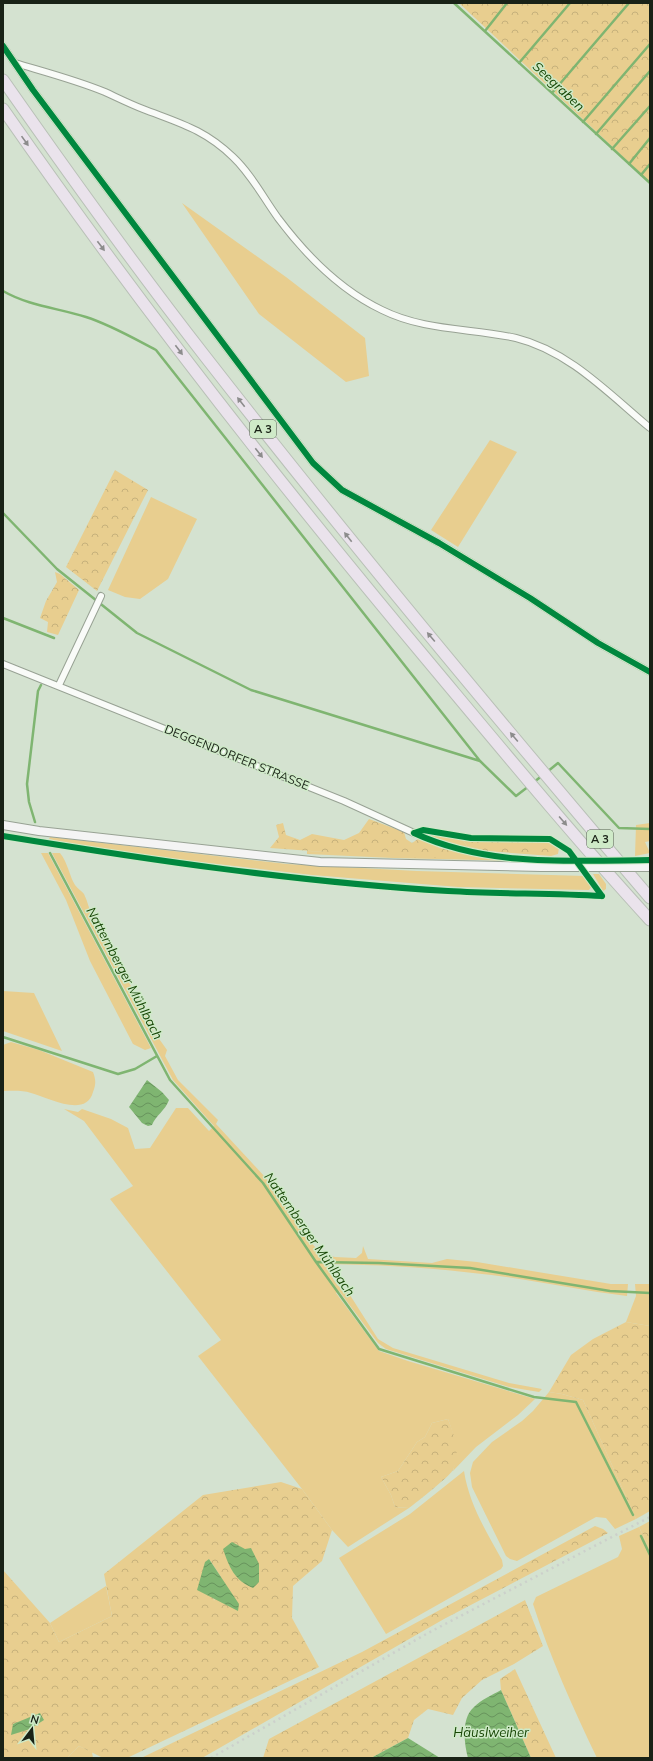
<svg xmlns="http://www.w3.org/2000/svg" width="653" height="1761" viewBox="0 0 653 1761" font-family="Mulish,sans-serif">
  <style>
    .grass { fill: #e8ce8f }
    .forest { fill: url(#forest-crowns); fill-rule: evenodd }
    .water { fill: url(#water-waves) }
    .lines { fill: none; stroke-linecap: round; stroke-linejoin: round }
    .stream { stroke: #7fb571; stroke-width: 2.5 }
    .minor-casing { stroke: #98a294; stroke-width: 8 }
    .secondary-casing { stroke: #98a294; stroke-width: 10 }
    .motorway-casing { stroke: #b9c0b7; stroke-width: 13 }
    .minor { stroke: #f9fbf8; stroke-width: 6 }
    .secondary { stroke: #f4f4f4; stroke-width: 8 }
    .motorway { stroke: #eae3ec; stroke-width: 11 }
    .rail { stroke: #ccd0cb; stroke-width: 2.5; stroke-dasharray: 2 4; stroke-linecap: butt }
    .secondary-bridge-casing { stroke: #98a294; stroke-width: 10; stroke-linecap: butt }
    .secondary-bridge { stroke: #f4f4f4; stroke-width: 8 }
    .cycleway-casing { stroke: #cfeac8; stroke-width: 8 }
    .cycleway { stroke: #00873e; stroke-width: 6 }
    .oneway { fill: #8c8c8c }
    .labels { text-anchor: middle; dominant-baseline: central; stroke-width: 3; stroke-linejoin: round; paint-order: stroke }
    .shield { fill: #cfeac8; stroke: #505e4b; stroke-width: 1 }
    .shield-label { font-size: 11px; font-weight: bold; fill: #192216 }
    .street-label { font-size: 12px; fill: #192216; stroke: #cfeac8 }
    .water-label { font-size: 13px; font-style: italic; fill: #174605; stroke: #cfeac8 }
  </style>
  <defs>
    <pattern id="forest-crowns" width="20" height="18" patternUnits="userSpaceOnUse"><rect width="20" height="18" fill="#e8ce8f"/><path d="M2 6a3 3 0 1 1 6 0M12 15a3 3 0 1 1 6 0" fill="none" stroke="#c6b17b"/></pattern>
    <pattern id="water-waves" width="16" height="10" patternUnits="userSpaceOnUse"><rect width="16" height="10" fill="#7fb571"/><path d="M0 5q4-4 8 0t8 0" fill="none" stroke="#67935c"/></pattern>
  </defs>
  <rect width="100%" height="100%" fill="#d4e2d0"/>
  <path class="grass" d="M182,203l104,74 79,61 4,38 -23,6 -87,-68z
    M490,440l27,12 -59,95 -27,-17z
    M151,497l46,22 -29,60 -28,20 -15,-2 -17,-7z
    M650,823v18l-5,1 5,11 -15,3 1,-31z
    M422,832l40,7 5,7 19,5 -39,-7 -26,-11z
    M50,837l237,27 130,7 168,5 7,10 -3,4 -131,-3 -146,-12 -138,-16 -81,-11 -44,-9z
    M307,851l155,5 -1,-3 65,8 -133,-3 -86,-4z
    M41,853h7l103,195 -6,2 -12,-6 -43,-83 -24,-61z
    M52,853h8c8,10 9,22 15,32 3,4 7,6 9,9 4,8 5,16 9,24l58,104 -1,4 17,24 -2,6 13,24 40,40 -2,4 49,53 45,64 10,12 15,4 21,1 6,-5 1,-7 5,13 64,4 15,-4 30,3 134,22h17l-1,12c-51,-6 -102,-18 -154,-23 -47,-6 -95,-8 -143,-9 -1,12 7,24 18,28l30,47 15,9 116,35 33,6 -3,3 -30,-5 -123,-38 -8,-6 -39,-52 -3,2 43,58 29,10 127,38 -17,16 -42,32 -23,24c5,-19 2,-33 -5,-52l-16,4 -7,14 -8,5 -19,29 -17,6 10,18 4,12 14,1 -61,39 -16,-17 -30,-41 -104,-133 23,-16 -111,-141 23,-13 -49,-65 -20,-12 14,3 4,-3 29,10 17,9 7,21 15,-1 26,-40h12l21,23 5,-5 -41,-46z
    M593,874h6l7,10v5l-3,2z
    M3,991l31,2 28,58 -59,-20z
    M11,1042l28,8 54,22c3,8 3,12 0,20 -7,27 -46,5 -62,1 -9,-3 -19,-2 -28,-2v-46z
    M635,1284h15v42l-24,-4 10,-26z
    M549,1392l13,2 21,6 53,119 -21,10 -9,-11 -10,-1 -79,44 -7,-2 -4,-3 -34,-69 -2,-14 3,-11 19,-20 30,-21 11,-10z
    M464,1471c5,33 22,60 38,89l1,6 -2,3 -115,65 -47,-76 71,-44z
    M639,1527l11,23v208h-53c-24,-50 -47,-101 -64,-154l3,-7 82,-40 4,-8 -3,-13z
    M106,1586l6,30 -53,26 -9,-19z
    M79,1746l13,6 1,6h-26z"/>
  <path class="forest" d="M459,3h191v179z
    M115,470l33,20 -51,101 -31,-24z
    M55,572l5,2 19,16 -21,45 -11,-3 1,-10 -8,-4 6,-17 11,-19z
    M369,819l35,13 2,7 6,4 6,-4 22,9 21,5 2,3 -18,2 -50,-1 -125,-9 9,-11 -3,-12 7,-2 3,12 14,5 12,-6 32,6 15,-7z
    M462,839l87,2 10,7 -1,6 -7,2 -65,-5 -19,-5z
    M626,1322l24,4v185l-14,8 -53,-119 -21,-6 -13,-2 22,-37 22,-16z
    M448,1419c6,15 13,35 5,51 -3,6 -36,32 -44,38l-14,-1 -4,-12 -10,-18 17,-6 19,-29 8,-5 7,-14z
    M281,1482l21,7 30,41 -10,31 -29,25 -1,32 27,49 -192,91h-24l-24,-12 -12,12h-64v-188l47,53 9,19 53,-26 -8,-42 99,-79zM209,1559l12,18 -7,24z
    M650,1521v29l-11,-23z
    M595,1526l8,3 5,4 -164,86 -242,139h-61l221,-106z
    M525,1600l18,46 -29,18 -32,16 -20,18 -9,17 -25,-6 -14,11 -6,18 -37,20h-108l6,-19z
    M515,1669l41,89h-25l-30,-68 -1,-11z"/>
  <path class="water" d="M147,1080l15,12 7,8c-4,11 -13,15 -17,25l-4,1 -6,-3 -13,-16z
    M232,1542l13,7 6,-1 8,16v18l-6,6c-18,-7 -24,-21 -30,-39z
    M209,1559l30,45 -1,7 -41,-21 8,-28z
    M501,1690l30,68h-63c-4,-15 -7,-40 6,-51 7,-7 18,-12 27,-17z
    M40,1713l4,7 -14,9 -19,6 2,-11z
    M408,1738l32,20h-69z"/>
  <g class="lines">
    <path class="stream" d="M454,3l196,180
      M485,31l22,-28
      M519,63l51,-60
      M552,93l77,-90
      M583,122l67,-78
      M596,134l54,-63
      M612,149l38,-43
      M629,164l21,-26
      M641,175l9,-11
      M3,291c26,15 55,17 83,26 25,8 47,21 70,33l324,411
      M3,513l54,56 80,64 114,57 229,71 36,35 13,-10
      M3,618l51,20
      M547,772l11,-9 61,65 31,1
      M534,782l9,-7
      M35,822l-6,-20 -2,-18 11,-93 3,-6
      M50,853l120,227 93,103 53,79 63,87 155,48 42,5 57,113
      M3,1037l115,37 17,-5 22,-13
      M317,1262l62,1 91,5 140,23 40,2
      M641,1536l9,19"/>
    <defs>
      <path id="minor" d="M3,46l30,44 280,373 29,27 97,53 91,55 68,45 52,29
        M15,63c30,9 61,17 90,29 13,6 25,12 38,17 36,14 61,20 90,48 18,17 30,40 45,61 27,36 62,72 104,92 42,21 89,18 134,28 53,13 93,56 134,90
        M3,664l341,137 70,32
        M59,685l42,-89"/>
      <path id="secondary" d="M3,825l36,6 281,31 222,5"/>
      <path id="motorway" d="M3,80c65,93 131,185 201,275 144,185 294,365 446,543
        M3,109c134,193 279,378 430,558 71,85 142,171 217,253"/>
    </defs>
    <use href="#minor" class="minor-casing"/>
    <use href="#secondary" class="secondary-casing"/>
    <use href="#motorway" class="motorway-casing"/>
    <use href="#minor" class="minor"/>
    <use href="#secondary" class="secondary"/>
    <use href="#motorway" class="motorway"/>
    <path class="rail" d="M211,1758l217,-125 222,-116"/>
    <defs>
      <path id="secondary-bridge" d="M542,867h108"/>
    </defs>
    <use href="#secondary-bridge" class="secondary-bridge-casing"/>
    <use href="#secondary-bridge" class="secondary-bridge"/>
    <defs>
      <path id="cycleway" d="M3,46l30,44 280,373 29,27 97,53 91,55 68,45 52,29
        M414,833c73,34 157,28 236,27
        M414,833l9,-3 48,8 79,1 19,12 33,45
        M3,836c147,24 295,46 445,55 51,3 102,2 154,5"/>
    </defs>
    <use href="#cycleway" class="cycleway-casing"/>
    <use href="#cycleway" class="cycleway"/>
  </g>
  <defs><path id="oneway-solid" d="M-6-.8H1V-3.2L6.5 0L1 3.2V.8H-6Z"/></defs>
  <g class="oneway">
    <use href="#oneway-solid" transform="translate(25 141) rotate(55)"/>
    <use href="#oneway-solid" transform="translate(101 246) rotate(53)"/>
    <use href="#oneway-solid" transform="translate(179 350) rotate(53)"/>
    <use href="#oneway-solid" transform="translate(241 402) rotate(-128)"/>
    <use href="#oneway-solid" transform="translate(259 453) rotate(52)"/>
    <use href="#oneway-solid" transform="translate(348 537) rotate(-128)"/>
    <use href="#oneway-solid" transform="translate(431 637) rotate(-130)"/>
    <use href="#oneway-solid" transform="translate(514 737) rotate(-130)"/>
    <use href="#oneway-solid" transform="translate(563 821) rotate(49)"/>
  </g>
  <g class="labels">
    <g class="shield">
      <rect x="250" y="420" width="26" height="18" rx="3"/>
      <rect x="587" y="830" width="26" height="18" rx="3"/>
    </g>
    <g class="shield-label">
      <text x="263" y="429">A 3</text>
      <text x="600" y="839">A 3</text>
    </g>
    <g class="street-label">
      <text transform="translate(237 757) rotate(22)">DEGGENDORFER STRASSE</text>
    </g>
    <g class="water-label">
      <text transform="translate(559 86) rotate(43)">Seegraben</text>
      <text transform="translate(125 973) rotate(62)">Natternberger Mühlbach</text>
      <text transform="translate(310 1234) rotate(55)">Natternberger Mühlbach</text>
      <text x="491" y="1732">Häuslweiher</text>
    </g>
  </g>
  <rect width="653" height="1761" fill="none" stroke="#192216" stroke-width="8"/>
  <g transform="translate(32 1729) rotate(16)" stroke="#cfeac8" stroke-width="3" paint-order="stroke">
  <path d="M0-3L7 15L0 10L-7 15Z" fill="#192216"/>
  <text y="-6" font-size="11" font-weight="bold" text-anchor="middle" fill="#192216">N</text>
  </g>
</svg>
